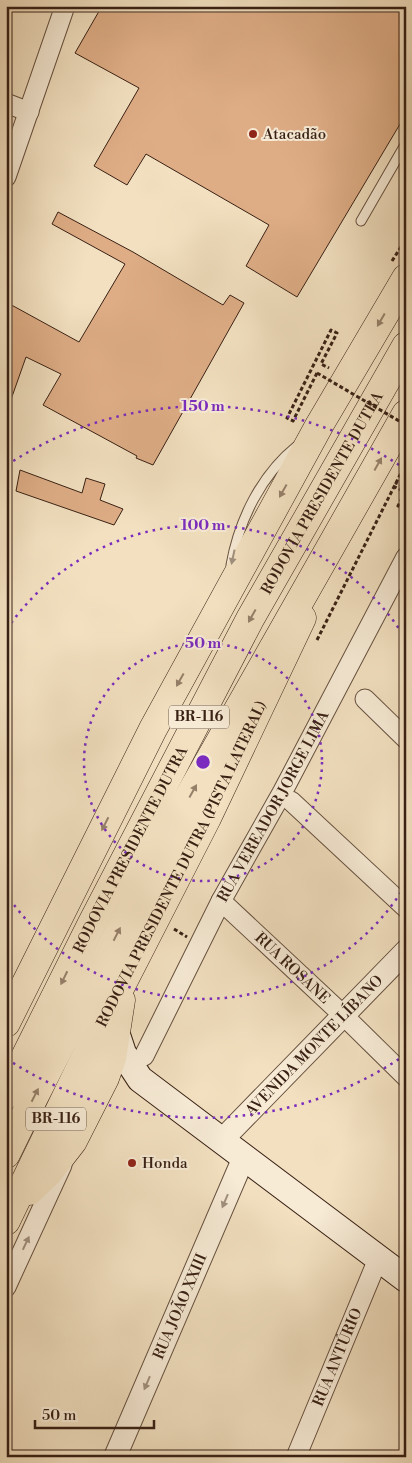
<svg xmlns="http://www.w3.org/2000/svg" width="412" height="1463" viewBox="0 0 412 1463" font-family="'Libre Bodoni',serif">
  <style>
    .building { fill: #dead86; stroke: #382014 }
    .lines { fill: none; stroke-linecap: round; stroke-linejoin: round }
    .service-casing { stroke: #66503f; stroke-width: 11 }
    .minor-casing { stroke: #66503f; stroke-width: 21 }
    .tertiary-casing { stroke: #66503f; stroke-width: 24 }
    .secondary-casing { stroke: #382014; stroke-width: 28 }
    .trunk-casing { stroke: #382014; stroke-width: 29 }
    .motorway-casing { stroke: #382014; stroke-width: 29 }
    .path { stroke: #382014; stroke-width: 3; stroke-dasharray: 4 2.5; stroke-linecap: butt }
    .service { stroke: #f7ebd6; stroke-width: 9 }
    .minor { stroke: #f7ebd6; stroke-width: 19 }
    .tertiary { stroke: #f7ebd6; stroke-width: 22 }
    .secondary { stroke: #f7ebd6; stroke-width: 26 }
    .trunk { stroke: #f2e0c0; stroke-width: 28 }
    .motorway { stroke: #f2e0c0; stroke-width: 28 }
    .path-bridge { stroke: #382014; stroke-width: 3; stroke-dasharray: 4 2.5; stroke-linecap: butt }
    .oneway { fill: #95806a }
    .oneway2 { fill: #a1907f }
    .ring { fill: none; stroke: #7b2cbf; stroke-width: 2.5; stroke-dasharray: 2.5 5 }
    .poi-dot { fill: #8f2418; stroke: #f7ebd6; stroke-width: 2 }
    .labels { text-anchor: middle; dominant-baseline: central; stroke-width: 4; stroke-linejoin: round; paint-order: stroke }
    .shield { fill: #f7ebd6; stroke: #715d4e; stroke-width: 1 }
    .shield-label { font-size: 14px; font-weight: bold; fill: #382014 }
    .poi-label { font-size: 15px; fill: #382014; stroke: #f7ebd6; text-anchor: start }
    .street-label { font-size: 15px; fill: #382014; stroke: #f7ebd6 }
    .centre { fill: #7b2cbf; stroke: #f7ebd6; stroke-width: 2.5 }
    .ring-label { font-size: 15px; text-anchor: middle; font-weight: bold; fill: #7b2cbf; stroke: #f7ebd6; stroke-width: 4; stroke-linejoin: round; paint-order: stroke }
  </style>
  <rect width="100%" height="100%" fill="#f2e0c0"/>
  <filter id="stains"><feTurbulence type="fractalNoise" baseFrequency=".004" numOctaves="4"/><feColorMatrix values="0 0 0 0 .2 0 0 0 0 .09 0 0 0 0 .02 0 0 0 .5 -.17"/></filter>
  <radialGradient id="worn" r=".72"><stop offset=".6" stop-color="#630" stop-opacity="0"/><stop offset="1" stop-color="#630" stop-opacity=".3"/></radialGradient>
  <path class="building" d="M102,6h304v108l-109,183 -51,-31 23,-41 -123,-71 -19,31 -33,-19 45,-78 -64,-35z
    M58,212l75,40 90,53 7,-10 14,8 -91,162 -17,-7 1,-2 -94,-51 18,-31 -35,-17 -18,51h-2v-106l73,40 46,-78 -73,-40z
    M20,470l62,23 4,-15 19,6 -5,16 23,9 -9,16 -98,-34z"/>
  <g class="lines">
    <defs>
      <path id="service" d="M361,221l45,-78
        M231,565c8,-45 30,-90 66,-119"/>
      <g id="minor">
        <path d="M6,103l23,9"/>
        <path d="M6,177l59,-171"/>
        <path d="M365,699l41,40"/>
        <path d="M291,801l115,107"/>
        <path id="s1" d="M221,901l123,115 62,61"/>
        <path id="s2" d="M144,1056l77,-155 62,-110 123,-234"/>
        <path d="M6,1287l56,-122"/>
        <path id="s3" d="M296,1457l82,-198"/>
      </g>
      <g id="tertiary">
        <path id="s4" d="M222,1140l184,-189"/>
        <path id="s5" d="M115,1457l129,-300"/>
      </g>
      <path id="secondary" d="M117,1035l6,18 17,26 266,200"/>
      <g id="trunk">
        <path d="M6,1023l147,-294 167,-305 86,-146"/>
        <path d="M29,1191l20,-19 24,-31 32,-63 7,-20 9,-58"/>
        <path id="s6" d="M6,1221l91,-188 110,-215 95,-200"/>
      </g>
      <g id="motorway">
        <path id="s7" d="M6,1095l85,-170 159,-306 156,-273"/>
        <path d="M6,1154l24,-49 146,-286 230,-405"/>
      </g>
    </defs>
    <use href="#service" class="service-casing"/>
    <use href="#minor" class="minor-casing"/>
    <use href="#tertiary" class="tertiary-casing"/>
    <use href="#secondary" class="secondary-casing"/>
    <use href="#trunk" class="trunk-casing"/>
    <use href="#motorway" class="motorway-casing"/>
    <path class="path" d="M392,261l14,-22
      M317,373l-24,48 -6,-3 44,-88 6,3 -16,31 8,4
      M397,481l-1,2 7,3 3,-6
      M393,486l12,6
      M405,492l-7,14 8,4
      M317,640l89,-177
      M174,929l13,8"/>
    <use href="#service" class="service"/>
    <use href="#minor" class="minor"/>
    <use href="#tertiary" class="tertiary"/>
    <use href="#secondary" class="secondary"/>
    <use href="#trunk" class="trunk"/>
    <use href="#motorway" class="motorway"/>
    <path class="path-bridge" d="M317,373l89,52"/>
  </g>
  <defs><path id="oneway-solid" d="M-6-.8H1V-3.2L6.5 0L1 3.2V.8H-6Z" transform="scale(1.25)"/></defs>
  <g class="oneway">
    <use href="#oneway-solid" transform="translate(381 320) rotate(120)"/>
    <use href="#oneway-solid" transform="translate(378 464) rotate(-61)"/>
    <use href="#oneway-solid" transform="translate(283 491) rotate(119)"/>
    <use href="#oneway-solid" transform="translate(252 616) rotate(119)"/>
    <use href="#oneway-solid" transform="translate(180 680) rotate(119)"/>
    <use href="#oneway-solid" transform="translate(193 791) rotate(-61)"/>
    <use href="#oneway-solid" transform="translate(105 824) rotate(117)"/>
    <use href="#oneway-solid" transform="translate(117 934) rotate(-63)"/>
    <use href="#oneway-solid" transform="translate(64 978) rotate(116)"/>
    <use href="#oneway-solid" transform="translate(35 1095) rotate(-63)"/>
  </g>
  <g class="oneway2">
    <use href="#oneway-solid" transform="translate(233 557) rotate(102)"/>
    <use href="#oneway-solid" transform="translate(225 1201) rotate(113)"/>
    <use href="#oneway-solid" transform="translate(26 1243) rotate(-65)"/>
    <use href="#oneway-solid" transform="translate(147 1383) rotate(113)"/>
  </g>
  <g class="ring">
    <circle cx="203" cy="762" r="119"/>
    <path d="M405 886A237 237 0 0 1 7 895M7 629A237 237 0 0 1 405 638"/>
    <path d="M405 1055A356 356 0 0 1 7 1059M7 465A356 356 0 0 1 405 469"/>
  </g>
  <g class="poi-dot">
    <circle cx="253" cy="134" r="5"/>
    <circle cx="132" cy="1163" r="5"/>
  </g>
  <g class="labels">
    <g class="shield">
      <rect x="169" y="705.5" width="60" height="23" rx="4"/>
      <rect x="26" y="1107.5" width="60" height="23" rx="4"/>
    </g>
    <g class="shield-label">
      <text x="199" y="717">BR-116</text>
      <text x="56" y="1119">BR-116</text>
    </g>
    <g class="poi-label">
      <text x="263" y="134">Atacadão</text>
      <text x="142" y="1163">Honda</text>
    </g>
    <g class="street-label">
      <text stroke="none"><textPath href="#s7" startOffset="680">RODOVIA PRESIDENTE DUTRA</textPath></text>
      <text stroke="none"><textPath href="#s2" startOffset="281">RUA VEREADOR JORGE LIMA</textPath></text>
      <text stroke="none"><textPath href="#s7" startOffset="275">RODOVIA PRESIDENTE DUTRA</textPath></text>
      <text stroke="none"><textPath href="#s6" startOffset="398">RODOVIA PRESIDENTE DUTRA (PISTA LATERAL)</textPath></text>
      <text stroke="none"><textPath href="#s1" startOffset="98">RUA ROSANE</textPath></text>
      <text stroke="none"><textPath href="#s4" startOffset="132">AVENIDA MONTE LÍBANO</textPath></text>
      <text stroke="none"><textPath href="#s5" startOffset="164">RUA JOÃO XXIII</textPath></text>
      <text stroke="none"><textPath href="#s3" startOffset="108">RUA ANTÚRIO</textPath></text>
    </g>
  </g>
  <circle cx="203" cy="762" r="8" class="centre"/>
  <g class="ring-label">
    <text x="203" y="411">150 m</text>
    <text x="203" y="530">100 m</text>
    <text x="203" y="648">50 m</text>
  </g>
  <rect width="412" height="1463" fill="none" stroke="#f2e0c0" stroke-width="25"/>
  <rect x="8" y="8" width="397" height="1448" fill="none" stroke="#382014" stroke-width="2.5"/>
  <rect x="12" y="12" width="387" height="1438" fill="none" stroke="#382014"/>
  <path d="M35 1420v8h119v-8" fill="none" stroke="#382014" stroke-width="2.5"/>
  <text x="42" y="1420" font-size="15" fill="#382014" stroke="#f7ebd6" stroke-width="4" paint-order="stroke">50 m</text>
  <rect width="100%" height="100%" filter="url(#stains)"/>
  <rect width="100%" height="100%" fill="url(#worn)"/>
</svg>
